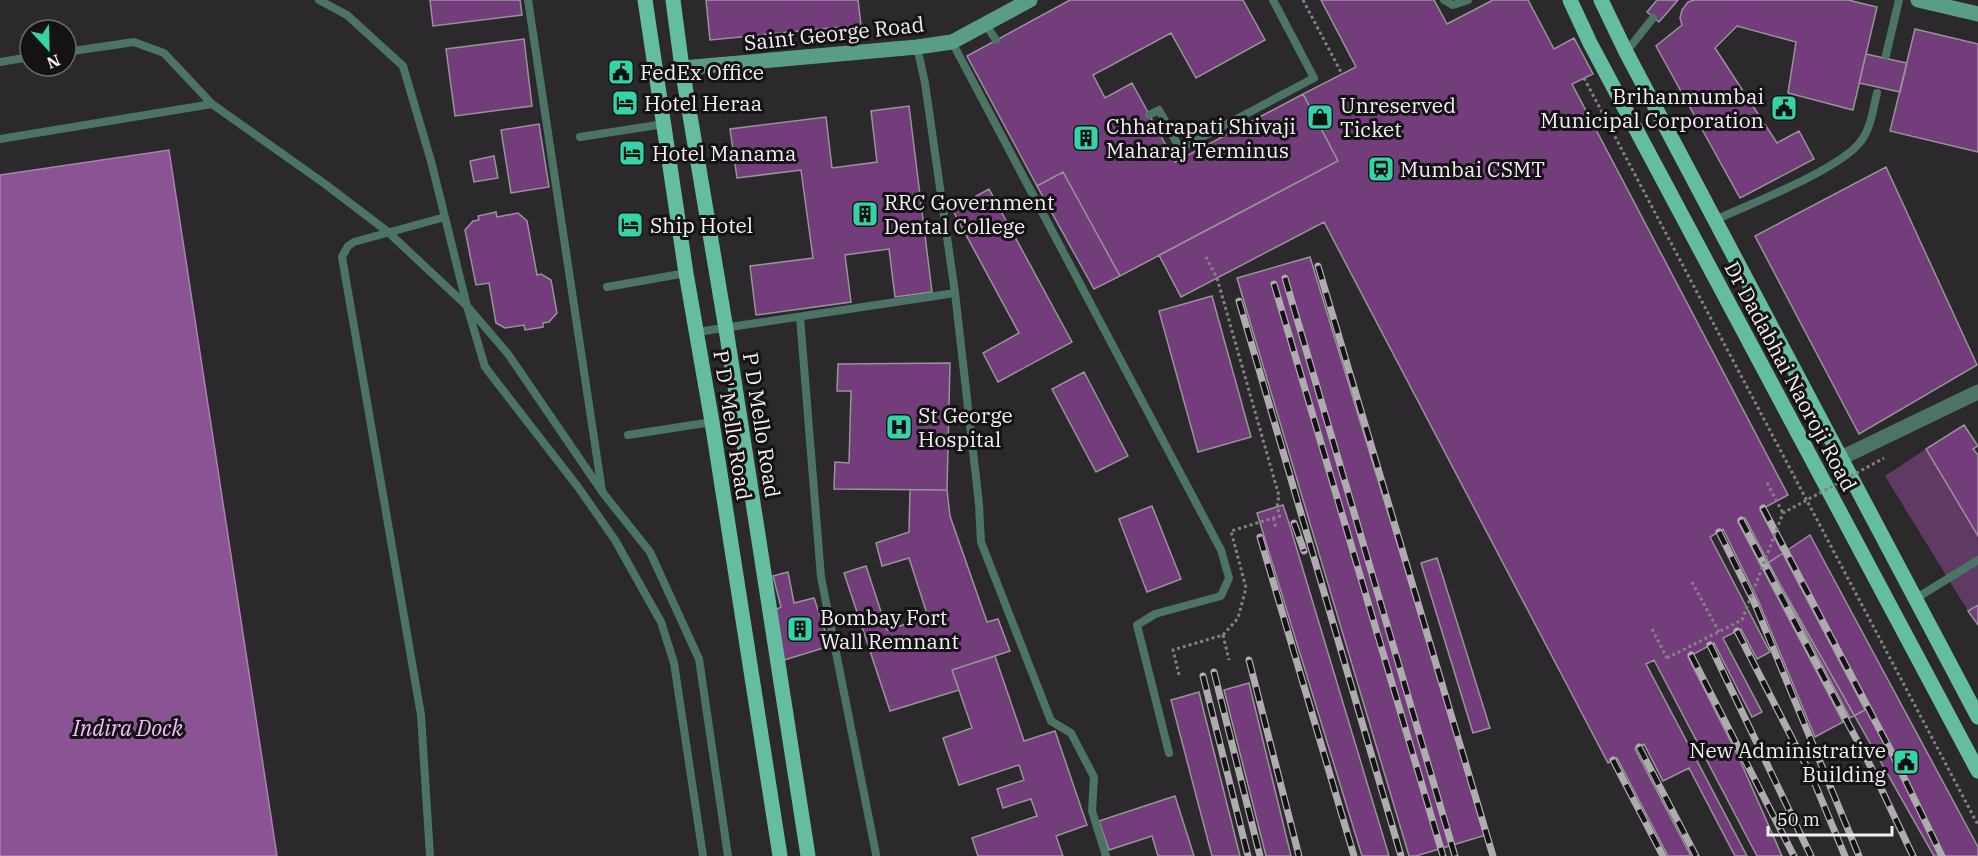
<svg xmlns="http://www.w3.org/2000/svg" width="1978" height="856" viewBox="0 0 1978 856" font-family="'IBM Plex Serif',serif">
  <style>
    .green { fill: #5f3b64 }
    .water { fill: #8a5393; stroke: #a982af; stroke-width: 1.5 }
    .building { fill: #733c7b; stroke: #979498; stroke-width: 1.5 }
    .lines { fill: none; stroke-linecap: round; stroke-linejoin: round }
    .path { stroke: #838083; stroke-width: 3; stroke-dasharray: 3 3; stroke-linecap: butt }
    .lane { stroke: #4b7465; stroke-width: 8 }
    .street { stroke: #4b7465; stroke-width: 15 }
    .secondary { stroke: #599d85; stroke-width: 15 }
    .primary { stroke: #63bd9e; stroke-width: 15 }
    .rail-casing { stroke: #aeacae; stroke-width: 7 }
    .rail { stroke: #141214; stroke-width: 4.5; stroke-dasharray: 14; stroke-linecap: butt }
    .path-bridge { stroke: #838083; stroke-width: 3; stroke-dasharray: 3 3; stroke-linecap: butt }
    .labels { text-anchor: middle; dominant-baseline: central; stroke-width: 6; stroke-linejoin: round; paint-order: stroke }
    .street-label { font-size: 21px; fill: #f1eff1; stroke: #141214 }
    .poi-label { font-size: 21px; fill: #f1eff1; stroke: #141214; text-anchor: start }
    .water-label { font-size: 22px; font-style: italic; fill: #efc0f6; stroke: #141214 }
  </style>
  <rect width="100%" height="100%" fill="#2c292c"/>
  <path class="green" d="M1926,449l52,87v69l-10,6 -83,-135z"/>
  <path class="water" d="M169,150l108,706h-277v-681z"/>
  <path class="building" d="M430,0h90l2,15 -89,11z
    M706,0h152l3,25 -151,15z
    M1070,0h173l22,40 -69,38 -25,-45 -78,42 12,23 27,-15 43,79 128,-68 35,67 -218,115 -57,-104 -26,14 -70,-130z
    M1321,0h113l13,24 46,-24h35l26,49 20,-11 19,36 -21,10 216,411 -28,15 105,200 -15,8 -105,-200 -4,2 -3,2 105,200 -28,15 -57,-137 -35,-71 -13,8 60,115 -13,7 -16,-30 -18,9 39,74 -10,5 -38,-74 -26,14 51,101 43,98h-25l-103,-196 -8,4 101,192h-12l-46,-88 -26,13 -19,-37 -9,5 56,107h-23l-51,-98 -9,5 -284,-541 -143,75 -22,-42 179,-94 -35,-67 53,-27z
    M1657,0h21l-19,22 -12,-10z
    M1694,0h154l29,7 -24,103 -65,-17 8,-51 -59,-16 -22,22 62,95 22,-12 15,28 -74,39 -84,-152 26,-21 -2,-7 2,-8 6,-8z
    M1915,29l63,15v108l-88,-21z
    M524,39l8,67 -77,10 -9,-67z
    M1866,54l41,9 -7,29 -41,-9z
    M909,106l23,186 -37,5 -6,-48 -44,6 6,47 -95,13 -6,-49 63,-8 -12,-88 -64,8 -7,-49 96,-12 6,51 45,-6 -6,-51z
    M539,124l10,63 -38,6 -10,-63z
    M494,156l4,22 -24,4 -4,-21z
    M1886,167l91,198 -118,69 -104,-198z
    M1063,172l57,104 -26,13 -57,-103z
    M989,189l83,153 -74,40 -15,-29 36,-20 -67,-124z
    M496,212l1,5 21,-4 9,8 10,54 4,-1 10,6 6,33 -8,9 -6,1v4l-18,3 -1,-5 -19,3 -9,-5 -7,-40 -13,2 -11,-55 8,-9 6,-1 -1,-4z
    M1310,257l176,578 -70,21h-7l-172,-578z
    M1212,296l39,141 -53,15 -39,-141z
    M950,363l-3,127 -113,-1 1,-27 14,1 2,-72h-14l1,-27z
    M1084,372l44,84 -32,16 -44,-83z
    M1964,425l14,21 -5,3 5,6v81l-52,-87z
    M910,490h37l3,26 37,106 11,-3 12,32 -58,19 7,20 -69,21 -46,-138 22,-7 21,64 41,-13 -19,-59 -27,8 -6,-23 33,-11z
    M1283,505l6,18 100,333h-27l-105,-343z
    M1152,506l29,73 -34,13 -28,-73z
    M1810,535l168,312v9h-44l-166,-293z
    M1437,558l53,170 -17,5 -52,-170z
    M788,572l6,31 20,-5 16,48 -49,15 -9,-49 9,-5 -8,-31z
    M1978,605v20l-10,-14z
    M995,656l29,85 31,-10 32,94 -31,11 7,20h-85l-6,-18 65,-22 -6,-17 -28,9 -6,-19 27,-9 -5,-15 -60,20 -16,-47 29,-10 -20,-58z
    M1249,683l42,173h-25l-42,-166z
    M1199,692l41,164h-28l-41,-156z
    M1175,796l19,60h-36l-6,-20 -43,14 -10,-29z"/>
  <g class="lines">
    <path class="path" d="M1303,0l39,74
      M1584,78l394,747
      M1767,483l16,30
      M1273,518l3,9
      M1692,582l27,50
      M1652,629l15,29
      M1223,635l6,25
      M1179,675l-6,-25 50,-15 15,-17 8,-30 -15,-57 49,-15 -3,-9 2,-11 -62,-218 -11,-21"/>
    <path class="lane" d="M319,0l28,15 56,51 28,95 36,145 18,61 93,120 37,53 46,82 13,41 29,193
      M528,0l74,491
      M1444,0l9,5 15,-5
      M986,25l10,15
      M952,42l269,508 8,28 -8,18 -66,18 -18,11 32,128
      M917,47l8,36 30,210 24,211 2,38 70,179 20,12 23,44 -2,34 14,45
      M66,52l68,-10 30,11 48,51
      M1626,52l27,-34
      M1886,55l13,-55
      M0,62l30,-5
      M1149,115l10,-5 21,39 134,-71 -41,-78
      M580,137l84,-13
      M0,139l212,-35 113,80 63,48 79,74 41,48 95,139 47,59 49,107 29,197
      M1715,220c35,-16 126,-51 146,-79 10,-13 12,-32 16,-48
      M607,287l79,-14
      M800,317l21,260 55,277
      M697,332l258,-39
      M628,435l84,-13
      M1915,599l63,-39
      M430,856l-9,-141 -79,-458 6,-11 6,-4 91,-25"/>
    <path class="street" d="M1841,458l137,-66"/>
    <path class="secondary" d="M1918,0l60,14
      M682,68l235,-21 35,-5 78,-42"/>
    <path class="primary" d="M645,0l41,273 26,149 68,434
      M673,0l9,68 44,261 82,527
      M1570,0l20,43 388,728
      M1601,0l25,52 352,665"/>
    <defs>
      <path id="rail" d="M1318,266l175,590
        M1285,278l170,578
        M1274,284l169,572
        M1239,301l162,555
        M1763,508l130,247 49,101
        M1741,520l130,247 42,89
        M1294,523l10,28
        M1719,532l35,70 105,254
        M1260,537l94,319
        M1737,631l75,146 33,79
        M1710,645l101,211
        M1691,655l103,201
        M1249,660l50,196
        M1214,672l46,184
        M1203,676l45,180
        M1639,747l57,109
        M1613,760l50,96"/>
    </defs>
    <use href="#rail" class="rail-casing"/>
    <use href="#rail" class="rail"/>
    <path class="path-bridge" d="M1667,658l75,-38 41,-107 101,-55"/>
  </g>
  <defs>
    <symbol id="civic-square" viewBox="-11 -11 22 22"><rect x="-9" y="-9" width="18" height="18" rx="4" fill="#35d4a7" stroke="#141214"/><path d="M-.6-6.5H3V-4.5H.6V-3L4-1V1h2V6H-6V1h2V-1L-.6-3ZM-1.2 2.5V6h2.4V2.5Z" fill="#111"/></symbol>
    <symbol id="hotel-square" viewBox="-11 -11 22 22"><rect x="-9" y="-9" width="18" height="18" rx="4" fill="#35d4a7" stroke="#141214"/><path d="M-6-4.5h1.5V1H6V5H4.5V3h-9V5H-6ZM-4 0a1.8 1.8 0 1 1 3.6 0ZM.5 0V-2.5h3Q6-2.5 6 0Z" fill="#111"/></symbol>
    <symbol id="shop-square" viewBox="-11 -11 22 22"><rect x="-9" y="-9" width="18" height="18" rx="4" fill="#35d4a7" stroke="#141214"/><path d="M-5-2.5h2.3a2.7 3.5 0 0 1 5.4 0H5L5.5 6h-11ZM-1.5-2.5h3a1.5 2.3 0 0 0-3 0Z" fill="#111"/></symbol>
    <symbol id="building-square" viewBox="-11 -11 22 22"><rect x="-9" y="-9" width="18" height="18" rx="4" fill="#35d4a7" stroke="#141214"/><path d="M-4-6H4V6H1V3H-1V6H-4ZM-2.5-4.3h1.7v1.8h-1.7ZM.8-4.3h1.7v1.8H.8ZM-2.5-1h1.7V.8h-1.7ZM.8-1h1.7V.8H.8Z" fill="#111"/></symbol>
    <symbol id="station-square" viewBox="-11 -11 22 22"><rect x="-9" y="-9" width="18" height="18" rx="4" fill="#35d4a7" stroke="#141214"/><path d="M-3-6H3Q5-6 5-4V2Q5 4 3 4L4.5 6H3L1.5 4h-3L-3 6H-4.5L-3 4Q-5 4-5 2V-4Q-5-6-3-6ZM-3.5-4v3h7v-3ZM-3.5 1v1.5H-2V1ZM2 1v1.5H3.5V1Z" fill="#111"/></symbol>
    <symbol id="hospital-square" viewBox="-11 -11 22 22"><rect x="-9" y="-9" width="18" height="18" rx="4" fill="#35d4a7" stroke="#141214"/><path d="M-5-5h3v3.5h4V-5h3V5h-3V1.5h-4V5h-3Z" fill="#111"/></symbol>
  </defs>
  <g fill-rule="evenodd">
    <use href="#civic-square" x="606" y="57" width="30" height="30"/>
    <use href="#hotel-square" x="610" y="88" width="30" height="30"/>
    <use href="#civic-square" x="1769" y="93" width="30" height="30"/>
    <use href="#shop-square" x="1305" y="102" width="30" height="30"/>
    <use href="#building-square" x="1071" y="123" width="30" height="30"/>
    <use href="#hotel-square" x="617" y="138" width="30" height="30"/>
    <use href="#station-square" x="1366" y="154" width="30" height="30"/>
    <use href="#building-square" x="850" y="199" width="30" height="30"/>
    <use href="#hotel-square" x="615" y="210" width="30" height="30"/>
    <use href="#hospital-square" x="884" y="412" width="30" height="30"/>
    <use href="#building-square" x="785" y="614" width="30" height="30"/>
    <use href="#civic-square" x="1891" y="747" width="30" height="30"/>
  </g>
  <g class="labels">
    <g class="street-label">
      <text transform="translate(834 33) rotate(-6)">Saint George Road</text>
      <text transform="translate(1791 376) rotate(62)">Dr Dadabhai Naoroji Road</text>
      <text transform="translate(733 425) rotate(81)">P D' Mello Road</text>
      <text transform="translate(762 425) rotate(81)">P D Mello Road</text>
    </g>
    <g class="poi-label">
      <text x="640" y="72">FedEx Office</text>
      <text x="1764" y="96" text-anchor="end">Brihanmumbai<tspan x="1764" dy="24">Municipal Corporation</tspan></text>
      <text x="644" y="103">Hotel Heraa</text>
      <text x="1340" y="105">Unreserved<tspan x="1340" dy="24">Ticket</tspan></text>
      <text x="1106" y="126">Chhatrapati Shivaji<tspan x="1106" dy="24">Maharaj Terminus</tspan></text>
      <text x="652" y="153">Hotel Manama</text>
      <text x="1400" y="169">Mumbai CSMT</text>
      <text x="884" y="202">RRC Government<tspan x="884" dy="24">Dental College</tspan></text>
      <text x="650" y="225">Ship Hotel</text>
      <text x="918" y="415">St George<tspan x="918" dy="24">Hospital</tspan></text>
      <text x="820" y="617">Bombay Fort<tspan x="820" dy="24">Wall Remnant</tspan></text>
      <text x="1886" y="750" text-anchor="end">New Administrative<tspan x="1886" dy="24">Building</tspan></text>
    </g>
    <g class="water-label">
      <text x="128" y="727">Indira Dock</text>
    </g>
  </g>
  <g transform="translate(48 48) rotate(158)"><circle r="28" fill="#141214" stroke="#6c6a6c" stroke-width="1.5"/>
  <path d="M0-4.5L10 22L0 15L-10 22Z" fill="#35d4a7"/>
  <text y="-9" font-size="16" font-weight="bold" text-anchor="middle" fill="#f1eff1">N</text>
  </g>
  <path d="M1768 826v9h124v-9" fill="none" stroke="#f1eff1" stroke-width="3"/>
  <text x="1777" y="826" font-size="18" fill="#f1eff1" stroke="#141214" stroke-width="4.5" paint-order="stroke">50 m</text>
</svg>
